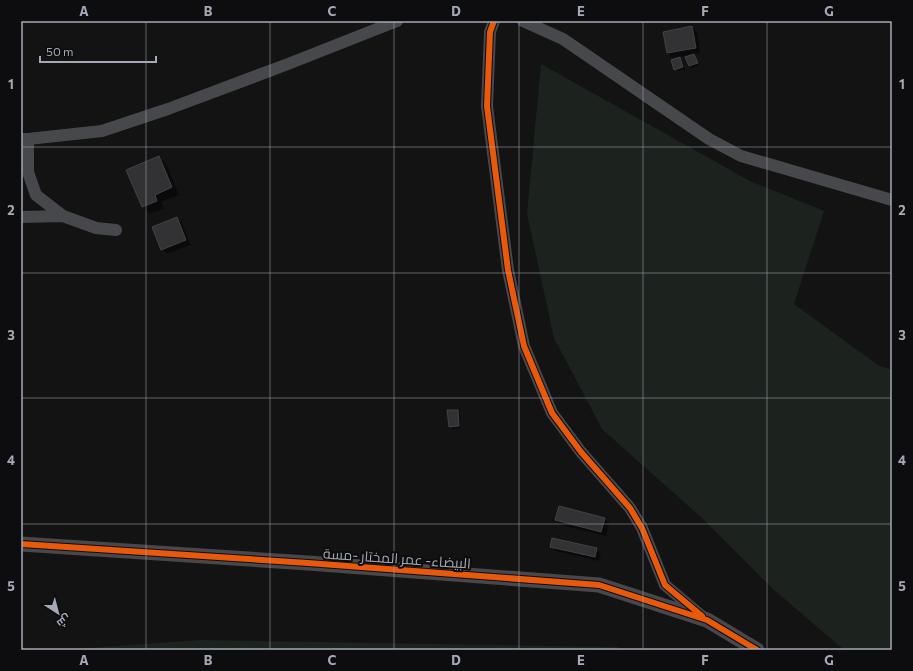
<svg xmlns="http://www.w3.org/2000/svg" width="913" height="671" viewBox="0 0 913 671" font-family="Commissioner,Cairo,sans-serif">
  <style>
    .green { fill: #1c221d }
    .shadow { fill: #0007 }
    .building { fill: #323234; stroke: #424347 }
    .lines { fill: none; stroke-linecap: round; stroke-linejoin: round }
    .minor { stroke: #47484c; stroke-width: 12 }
    .tertiary { stroke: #47484c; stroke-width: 15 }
    .cycleway-casing { stroke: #0d0d0f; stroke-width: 8 }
    .cycleway { stroke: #e8590c; stroke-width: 6 }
    .grid { fill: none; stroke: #a4a9b5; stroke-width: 1; stroke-opacity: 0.55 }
    .labels { text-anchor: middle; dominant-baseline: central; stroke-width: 4; stroke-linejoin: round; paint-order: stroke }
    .street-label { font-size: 14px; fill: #a4a9b5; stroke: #0d0d0f }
    .neatline { fill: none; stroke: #a4a9b5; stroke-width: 1.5 }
    .grid-label { font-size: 13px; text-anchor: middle; font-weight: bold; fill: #a4a9b5 }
  </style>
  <rect width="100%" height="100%" fill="#131313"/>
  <path class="green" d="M541,64l209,117 74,30 -30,93 84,61 14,5v280h-48l-70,-60 -71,-71 -101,-90 -48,-91 -27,-124z
    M201,640l416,7 8,3h-565z"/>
  <path class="shadow" d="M692,28l5,4 3,21 -7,1 3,3 3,8 -7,3 -3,-2 4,-12 -20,4 -5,-5z
    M680,58l2,2 3,9 -8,2 -2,-2z
    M159,157l7,7 13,31 -18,7 3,6 -14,6 -7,-7 -15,-37z
    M177,218l5,5 8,22 -23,9 -5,-5z
    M457,411l3,2v15l-8,1 -2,-3z
    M604,519l5,4 -3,13 -45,-11 -5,-5z
    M551,546l45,3 5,5 -2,7 -43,-10z"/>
  <path class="building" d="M692,26l4,22 -29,5 -4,-21z
    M694,54l4,9 -9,3 -4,-9z
    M680,57l3,10 -9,3 -3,-10z
    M159,156l13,31 -17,8 2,6 -15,6 -16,-37z
    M177,217l9,23 -25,10 -9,-23z
    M447,410h11l1,16 -10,1z
    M559,506l46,12 -4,14 -46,-12z
    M552,538l45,10 -2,9 -45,-10z"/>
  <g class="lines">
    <path class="minor" d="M494,21l-4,11 -3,74 21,164 16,76 28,67 29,39 49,56 12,20 23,57 39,33
      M523,21l40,18 146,100 32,17 151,44
      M21,139h7l74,-8 66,-22 120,-45 109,-43
      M28,139v33l8,23 27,21 33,12 20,2
      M21,217l42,-1"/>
    <path class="tertiary" d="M21,544l287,19 291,22 108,35 50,30"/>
    <defs>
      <path id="cycleway" d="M494,21l-4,11 -3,74 21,164 16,76 28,67 29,39 49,56 12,20 23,57 37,31
        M21,544l287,19 291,22 108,35 50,30"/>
    </defs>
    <use href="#cycleway" class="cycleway-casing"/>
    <use href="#cycleway" class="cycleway"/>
  </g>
  <path class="grid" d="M146,21v629M270,21v629M394,21v629M519,21v629M643,21v629M767,21v629M21,147h871M21,273h871M21,398h871M21,524h871"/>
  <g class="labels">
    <g class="street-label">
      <text transform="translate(397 558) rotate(4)">البيضاء- عمر المختار -مسة</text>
    </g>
  </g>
  <rect width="913" height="671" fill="none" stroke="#0d0d0f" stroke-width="44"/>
  <g transform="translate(58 613) rotate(144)" stroke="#0d0d0f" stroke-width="3" paint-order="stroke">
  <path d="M0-3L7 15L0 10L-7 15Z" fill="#a4a9b5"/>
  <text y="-6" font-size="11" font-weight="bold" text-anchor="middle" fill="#a4a9b5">ش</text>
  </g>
  <path d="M40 56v6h116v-6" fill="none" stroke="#a4a9b5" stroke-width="2"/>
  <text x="46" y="56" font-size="12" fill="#a4a9b5" stroke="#0d0d0f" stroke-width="3" paint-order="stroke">50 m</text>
  <rect x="22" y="22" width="869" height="627" class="neatline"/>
  <g class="grid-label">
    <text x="84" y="16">A</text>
    <text x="208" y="16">B</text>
    <text x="332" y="16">C</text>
    <text x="456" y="16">D</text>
    <text x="581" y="16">E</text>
    <text x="705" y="16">F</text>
    <text x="829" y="16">G</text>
    <text x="11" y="89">1</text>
    <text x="902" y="89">1</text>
    <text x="11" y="215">2</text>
    <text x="902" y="215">2</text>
    <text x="11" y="340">3</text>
    <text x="902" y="340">3</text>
    <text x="11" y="465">4</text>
    <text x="902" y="465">4</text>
    <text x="11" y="591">5</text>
    <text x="902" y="591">5</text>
    <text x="84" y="665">A</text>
    <text x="208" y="665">B</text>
    <text x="332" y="665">C</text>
    <text x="456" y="665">D</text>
    <text x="581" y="665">E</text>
    <text x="705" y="665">F</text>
    <text x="829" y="665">G</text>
  </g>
</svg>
